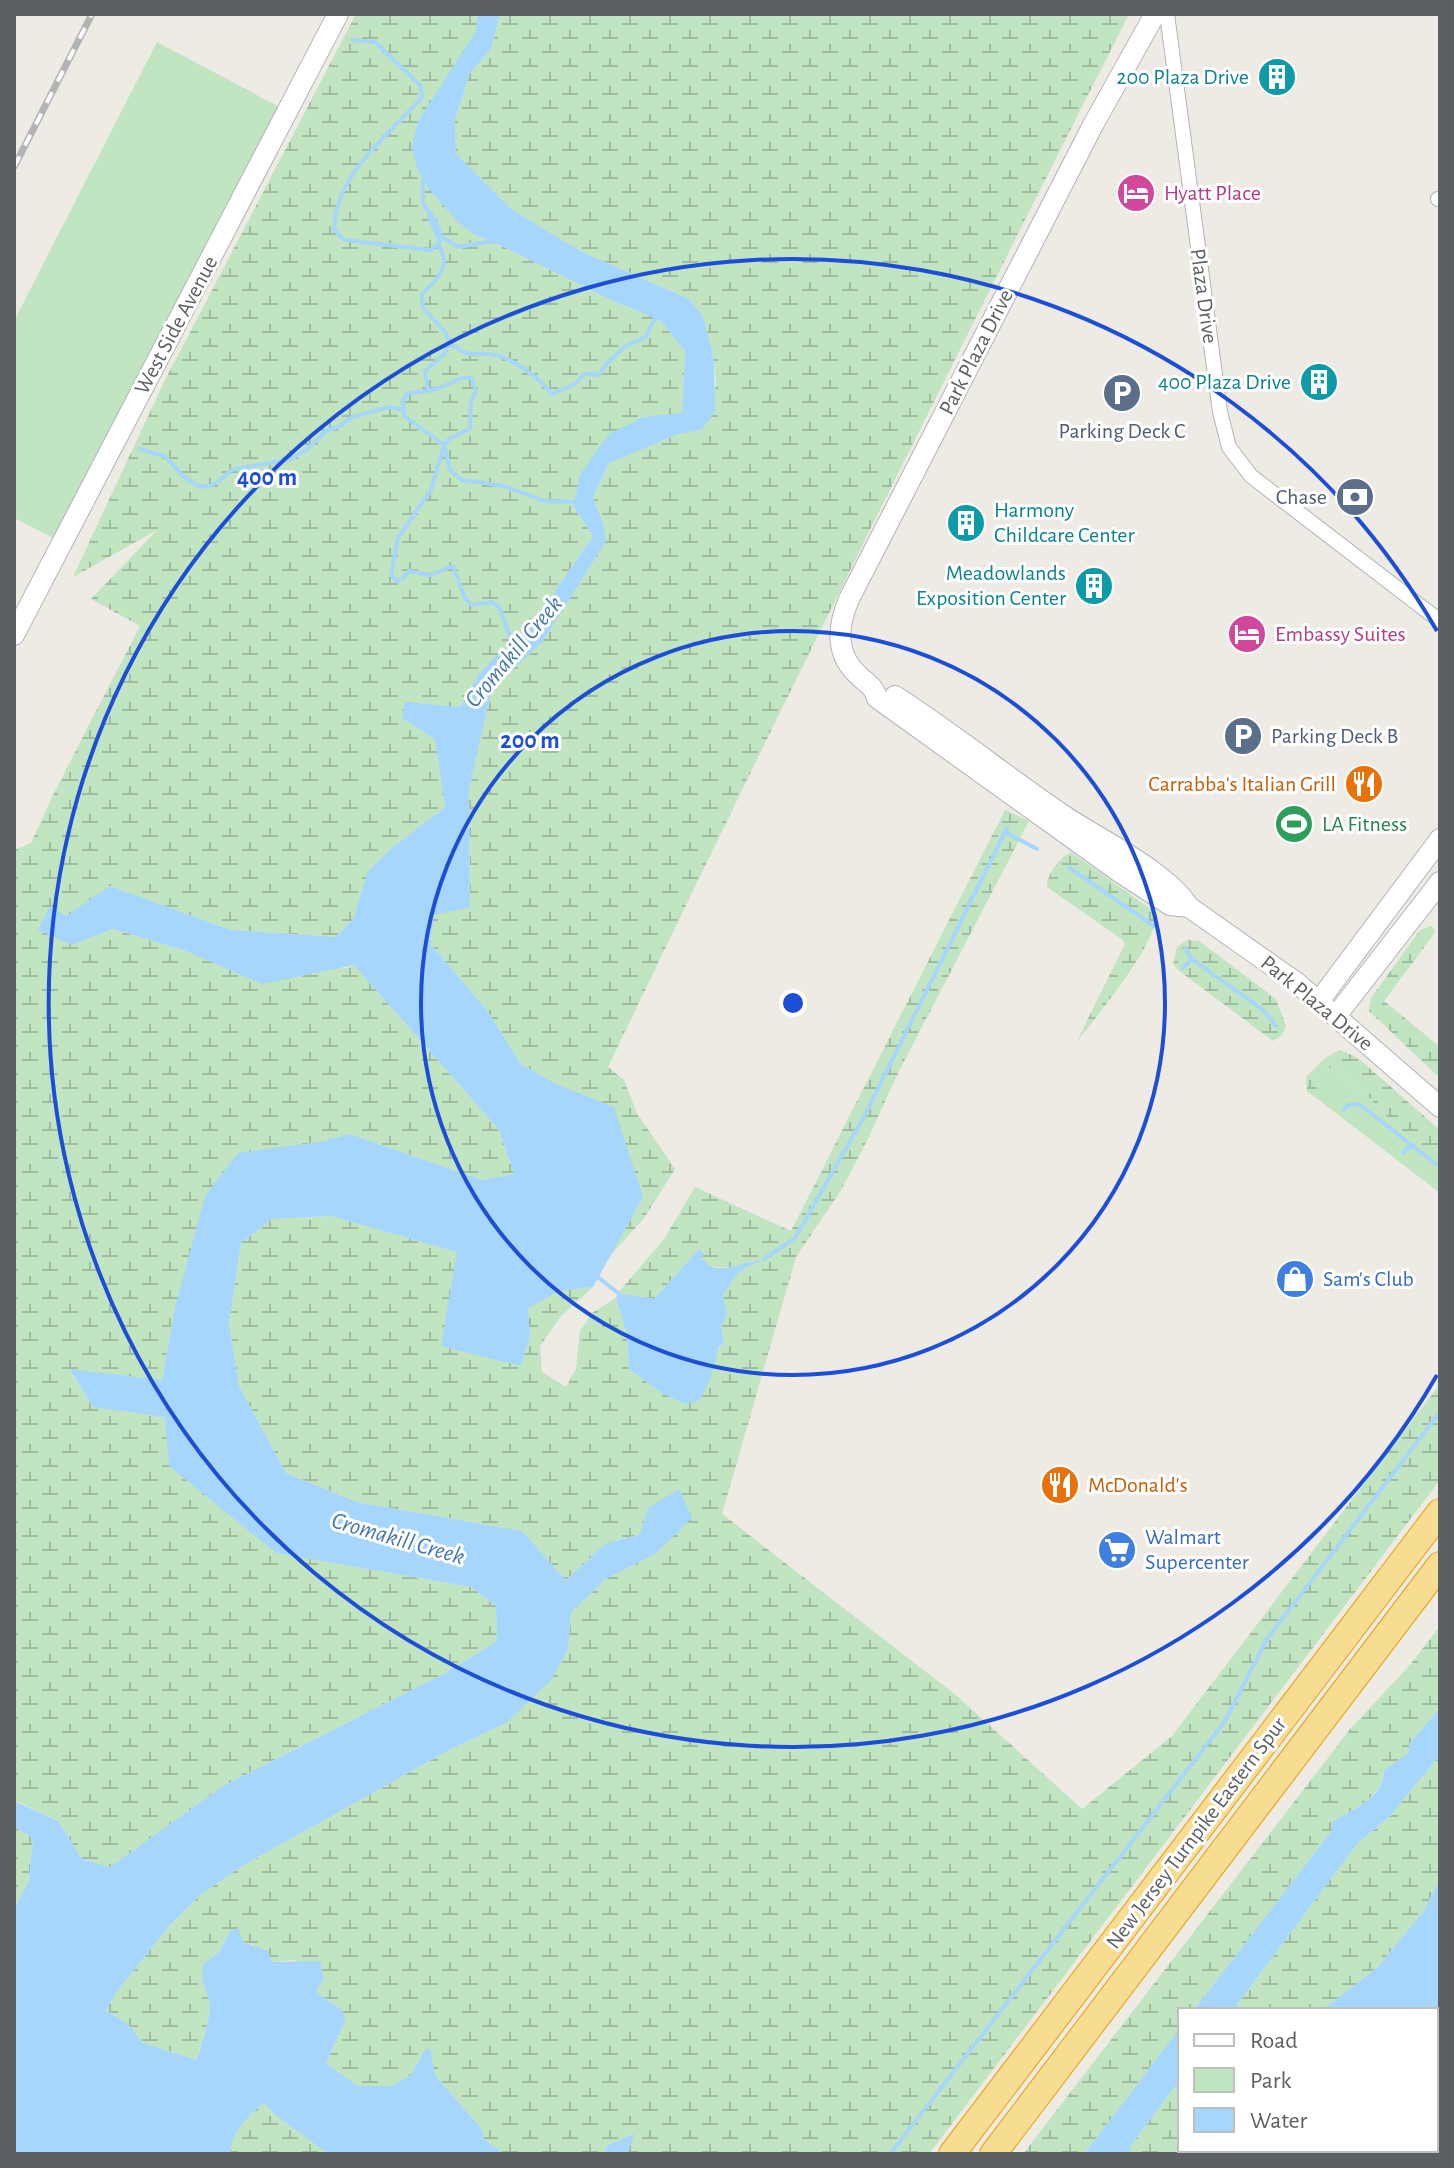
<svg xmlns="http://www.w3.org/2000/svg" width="1454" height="2168" viewBox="0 0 1454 2168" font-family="'Alegreya Sans',sans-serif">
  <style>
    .green { fill: #c1e4c1 }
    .wetland { fill: url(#wetland-marsh) }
    .water { fill: #a6d6fb }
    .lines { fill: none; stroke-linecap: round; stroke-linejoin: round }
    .stream { stroke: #a6d6fb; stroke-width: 4 }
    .street-casing { stroke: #b1b4b8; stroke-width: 16 }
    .secondary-casing { stroke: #b0b3b8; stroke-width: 22 }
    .highway-casing { stroke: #e6a00b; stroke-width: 28 }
    .street { stroke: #fff; stroke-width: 14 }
    .secondary { stroke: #fff; stroke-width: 20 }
    .highway { stroke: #f7dd91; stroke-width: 26 }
    .rail-casing { stroke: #b2b3b3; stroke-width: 7 }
    .rail { stroke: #fff; stroke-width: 4; stroke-dasharray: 12; stroke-linecap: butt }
    .ring { fill: none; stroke: #1d4ed8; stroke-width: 4 }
    .labels { text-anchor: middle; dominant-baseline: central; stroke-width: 6; stroke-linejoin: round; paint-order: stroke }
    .culture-label { font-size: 22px; fill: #0d838f; stroke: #fff; text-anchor: end }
    .hotel-label { font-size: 22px; fill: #b23c85; stroke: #fff; text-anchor: start }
    .street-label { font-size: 22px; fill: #5c5f63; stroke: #fff }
    .service-label { font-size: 22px; fill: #4e5e75; stroke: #fff }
    .food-label { font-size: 22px; fill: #c56008; stroke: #fff; text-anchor: end }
    .leisure-label { font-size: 22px; fill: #27864d; stroke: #fff; text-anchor: start }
    .shop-label { font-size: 22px; fill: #366cbe; stroke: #fff; text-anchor: start }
    .water-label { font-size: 24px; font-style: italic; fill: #4478ac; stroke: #fff }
    .centre { fill: #1d4ed8; stroke: #fff; stroke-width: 4 }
    .ring-label { font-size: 24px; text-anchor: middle; font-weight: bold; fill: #1d4ed8; stroke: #fff; stroke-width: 6; stroke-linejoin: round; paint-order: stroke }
  </style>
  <defs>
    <pattern id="wetland-marsh" width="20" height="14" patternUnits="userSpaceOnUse" patternTransform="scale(2)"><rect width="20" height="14" fill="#c1e4c1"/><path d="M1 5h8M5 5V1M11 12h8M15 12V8" fill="none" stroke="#a0bca0"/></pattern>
  </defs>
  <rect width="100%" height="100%" fill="#edebe4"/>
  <path class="green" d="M157,42l130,69 -224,432 -49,-25v-197z
    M1335,1066c38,31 66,71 105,101v26l-125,-96 5,-26z"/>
  <path class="wetland" d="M356,14h122l-2,19 -58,88 57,114 29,12 111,55 45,18 25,31 -3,63 -39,3 -63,58 -7,30 20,31 -69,100 -28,20 -17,18 -19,33 -58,11 33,22 10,67 -52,40 -24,24 -16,48 -17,18 -105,-7 -121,-44 -38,59 41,-16 73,22 160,17 8,-3 145,165 15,44 -32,6 -132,-46 -32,8 -143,165 -13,73 -93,-10 24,37 72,9 111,137 195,34 25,19 1,35 -52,32 -222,113 -113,81 -28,-8 -24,-38 -44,-21v-950l17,-7 23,-50 86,-167 -49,-27 66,-69 -84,47 90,-193z
    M500,14h629c-177,349 -352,700 -521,1053l16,13 13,33 38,56 -31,49 -34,38 33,-59 -87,-113 -35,-20 -35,-55 -56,-66 3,-28 37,-9 -1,-116 23,-103 49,-43 62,-121 -10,-26 16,-34 70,-29 22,-4 15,-45 -2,-26 -11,-43 -14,-17 -107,-47 -71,-43 -55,-55 -1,-34 15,-47 21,-24z
    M1005,810l24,11 -131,252 -30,66 -28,53 -44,65 -74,257 235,182 125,113 90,-73 268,-352v96l-511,674h-302l7,-21 -27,13 -3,8h-100l-20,-15 -3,-11 -46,-53 -10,-25 -15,26 -20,10h-32l-32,-23 20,-44 -5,-10 -24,-16 2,-8 -24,-25 -23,2 -18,-17 -11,-3 -13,-11 -11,21 -16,12c-4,19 3,21 6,38 3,20 -9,38 -12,58l-54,-17 -14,-18 -23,-15 12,-20 52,-65 30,-30 39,-27 210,-118 57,-27 62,-74 3,-37 35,-33 49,-25 -15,-20 -35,10 -39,36 -44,-49 -165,-29 -71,-29 -47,-87 -10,-62 12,-81 31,-24 59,-3 126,36 63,114 10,-31 -3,-27 32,-17 34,-4 -32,29 -21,30 2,26 24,15 10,-18 4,-38 12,-18 24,-15 11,36 2,35 34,25 48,-17c2,-12 3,-26 13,-34l-3,-17c4,-9 1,-16 2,-26 2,-23 21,-34 41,-39 -21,2 -41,12 -60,2l-5,-14 -45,50 -36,-6 46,-54 31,-52 96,44z
    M1071,852l85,61c3,29 -60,104 -80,130l49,-99 -2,-4 -76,-53c0,-13 12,-29 24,-35z
    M1432,926l3,5 -4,7 -47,63 56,46v31l-71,-67 2,-13 49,-68z
    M1187,940l12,1 77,58 10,27 -4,9 -9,6 -95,-71 -5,-6 4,-17z
    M1340,1050l18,8 82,72v37c-39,-30 -67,-70 -105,-101l-15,5 -5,26 -8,-5 -1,-15 19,-19z
    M1440,1626v82l-30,35 -2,10 -24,17c-2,29 -30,38 -52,52v8l-138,180h-14v18l-96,126h-61l328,-426 59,-63z
    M1440,1755v124l-16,31 -46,57 -56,43h-89l124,-166 33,-28z
    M14,1827l19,11 -4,42 -15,29z
    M1180,2080v70h24l-5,4h-67l-3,-6z
    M264,2103l10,11 54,40h-98c0,-20 19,-40 34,-51z"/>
  <path class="water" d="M478,14h22l-9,35 -21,24 -15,47 1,34 55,55 71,43 107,47 14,17 11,43 1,53 -14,18 -22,4 -70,29 -16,34 10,26 3,18 -65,103 -49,44 -23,102 1,117 -36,8 -4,28 56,66 35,55 35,20 58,23 29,90 -50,90 -34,4 -31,17 2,27 -9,31 -80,-20 16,-94 -126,-36 -59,3 -31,24 -12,81 10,62 47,87 71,29 165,29 44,49 39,-36 35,-10 8,-26 31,-19 13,29 -37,36 -49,25 -35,33 -3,37 -17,31 -45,43 -57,27 -210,118 -39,27 -30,30 -52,65 -12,20 23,15 14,18 54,17c4,-19 15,-40 12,-58 -3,-17 -10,-19 -6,-38l16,-12 11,-21 8,-3 5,14 25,9 4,11 48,-1 4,19 -5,5 -2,8 24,16 5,10 -20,44 32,23h32l20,-10 15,-26 5,-2 5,27 46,53 3,11 20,15h-176l-54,-40 -10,-11c-15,11 -34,32 -34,51h-216v-245l15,-29 4,-42 -19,-11v-26l44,20 24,38 28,8 113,-81 222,-113 52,-32 -1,-35 -25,-19 -195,-34 -107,-87 -4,-49 -72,-10 -24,-38 93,11 13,-73 30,-111 33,-43 80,-11 32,-8 132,46 32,-6 -15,-44 -145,-165 -92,19 -76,-33 -73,-22 -41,16 -34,-15 12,-24 16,10 44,-30 121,44 105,7 17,-18 15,-48 25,-24 52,-40 -10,-67 -33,-22 3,-16 55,5 19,-33 17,-18 28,-20 69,-100 -20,-31 7,-30 22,-32 9,-10 32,-16 39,-4 3,-62 -25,-31 -45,-18 -111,-55 -29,-12 -18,-14 -28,-32 -12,-21 -5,-22 6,-25 57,-88z
    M699,1249l5,5 -2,3c12,24 44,1 62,4 -23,5 -30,15 -41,35l4,19 -6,11 3,17 -5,4 -8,30 -11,23 -14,4 -23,-10 -34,-25 -2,-35 -11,-36 2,-5 36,6z
    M1440,1708v47l-50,61 -33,28 -124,166h-39l138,-180v-8c22,-14 51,-23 52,-52l24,-17 2,-10z
    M1440,1879v245l-4,-1v-113h-114l56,-43 46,-57z
    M1180,2028v52l-51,68 3,6h-48z
    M635,2133l-8,21h-23l3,-8z
    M1204,2150h202l4,4h-211z"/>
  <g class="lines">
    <path class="stream" d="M353,40l22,2 45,43 2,12c-33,39 -86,75 -88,132l10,11 87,10 9,-8 -11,-26
      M423,174v29l13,19 5,14 17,11 36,-6
      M438,245c15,20 -2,36 -16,49l1,14 23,25 3,9
      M428,390l-3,-19 20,-18 4,-11c25,20 21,8 47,13 18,4 44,24 56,39l23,-10 9,-10 15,1 8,-12 20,-18 19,-8 10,-21
      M140,449l26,8 16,18 14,10 11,2 11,-5 13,-12 60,-11 15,-9 20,-19 14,-5 12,-9 37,-10 14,3
      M514,647l-15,-40 -7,-5 -21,3 -7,-9 -11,-30 -23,9 -21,-4 -7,8 -6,2 -5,-6 7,-37 33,-48 13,-45 5,-6 21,-10 1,-28 5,-10 -4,-13h-10l-25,11 -30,5 -4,6 1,16 40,29 6,25 12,10 42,6 40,15 32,1
      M1005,832l32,17
      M1070,868l84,58
      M1185,948l7,11 71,51 13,16
      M1183,968l9,-9
      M1344,1110l4,-5 11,-1 81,63
      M1403,1153l4,-5 6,-1
      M764,1259l31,-21 70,-123 142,-287
      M595,1275l23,18
      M890,2154l335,-433 42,-82 173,-227"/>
    <defs>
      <path id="street" d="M1167,14l53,398 9,35 22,29 189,145
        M1438,199h2"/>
      <path id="secondary" d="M1155,14l-62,111 -244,474c-11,26 -15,54 9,76 8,8 16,11 19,23l241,173 52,34 19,2
        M14,635l324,-621
        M895,696c59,38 113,82 171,121 36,24 100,54 123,90l108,76 143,124
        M1319,1001l121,-162
        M1336,1016l104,-134"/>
      <path id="highway" d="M952,2154l488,-642
        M993,2154l447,-589"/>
    </defs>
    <use href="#street" class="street-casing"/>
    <use href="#secondary" class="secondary-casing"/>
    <use href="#highway" class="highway-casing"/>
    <use href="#street" class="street"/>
    <use href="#secondary" class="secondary"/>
    <use href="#highway" class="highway"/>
    <defs>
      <path id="rail" d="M14,167l78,-153"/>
    </defs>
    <use href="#rail" class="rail-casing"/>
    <use href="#rail" class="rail"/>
  </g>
  <g class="ring">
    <circle cx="793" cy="1003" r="372"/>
    <path d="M1437 1375A744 744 0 1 1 1437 631"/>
  </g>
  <defs>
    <symbol id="building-disc" viewBox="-11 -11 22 22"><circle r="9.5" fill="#0f9aa8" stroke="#fff"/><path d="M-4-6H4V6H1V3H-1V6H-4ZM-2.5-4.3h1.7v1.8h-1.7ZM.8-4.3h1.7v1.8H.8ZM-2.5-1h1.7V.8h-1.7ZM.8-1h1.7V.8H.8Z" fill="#fff"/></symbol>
    <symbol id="hotel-disc" viewBox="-11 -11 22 22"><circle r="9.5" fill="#d1479c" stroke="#fff"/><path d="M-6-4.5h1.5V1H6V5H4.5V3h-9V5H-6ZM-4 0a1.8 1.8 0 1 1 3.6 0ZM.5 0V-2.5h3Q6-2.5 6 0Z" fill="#fff"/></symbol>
    <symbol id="parking-disc" viewBox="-11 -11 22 22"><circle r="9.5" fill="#5c6f8a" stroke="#fff"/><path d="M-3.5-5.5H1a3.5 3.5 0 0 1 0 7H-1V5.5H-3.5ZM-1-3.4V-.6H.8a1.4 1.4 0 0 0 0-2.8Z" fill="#fff"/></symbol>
    <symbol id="bank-disc" viewBox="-11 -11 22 22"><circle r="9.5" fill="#5c6f8a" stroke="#fff"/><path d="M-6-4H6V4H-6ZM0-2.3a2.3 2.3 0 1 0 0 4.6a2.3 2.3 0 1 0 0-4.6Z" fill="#fff"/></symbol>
    <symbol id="restaurant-disc" viewBox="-11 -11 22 22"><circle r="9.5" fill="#e8710a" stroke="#fff"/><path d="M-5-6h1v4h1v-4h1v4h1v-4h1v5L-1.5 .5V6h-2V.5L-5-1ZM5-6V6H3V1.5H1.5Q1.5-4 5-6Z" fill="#fff"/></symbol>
    <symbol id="stadium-disc" viewBox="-11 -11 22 22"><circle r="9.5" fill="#2e9e5b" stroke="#fff"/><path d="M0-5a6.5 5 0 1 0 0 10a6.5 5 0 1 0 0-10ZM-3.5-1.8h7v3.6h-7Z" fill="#fff"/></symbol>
    <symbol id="shop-disc" viewBox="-11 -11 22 22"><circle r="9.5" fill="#3f7fe0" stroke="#fff"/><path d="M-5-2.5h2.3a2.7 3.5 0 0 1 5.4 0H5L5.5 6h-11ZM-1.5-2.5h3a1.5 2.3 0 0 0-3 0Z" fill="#fff"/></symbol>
    <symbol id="supermarket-disc" viewBox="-11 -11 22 22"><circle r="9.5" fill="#3f7fe0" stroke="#fff"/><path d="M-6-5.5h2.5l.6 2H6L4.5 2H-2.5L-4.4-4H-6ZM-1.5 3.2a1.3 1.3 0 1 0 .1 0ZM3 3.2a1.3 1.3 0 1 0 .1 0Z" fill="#fff"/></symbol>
  </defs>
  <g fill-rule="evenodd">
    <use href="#building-disc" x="1255" y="55" width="44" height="44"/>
    <use href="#hotel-disc" x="1114" y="171" width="44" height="44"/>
    <use href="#building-disc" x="1297" y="360" width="44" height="44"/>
    <use href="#parking-disc" x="1100" y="371" width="44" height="44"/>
    <use href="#bank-disc" x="1333" y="475" width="44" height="44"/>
    <use href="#building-disc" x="944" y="501" width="44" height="44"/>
    <use href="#building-disc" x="1072" y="564" width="44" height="44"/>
    <use href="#hotel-disc" x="1225" y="612" width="44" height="44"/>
    <use href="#parking-disc" x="1221" y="714" width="44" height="44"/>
    <use href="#restaurant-disc" x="1342" y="762" width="44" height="44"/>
    <use href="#stadium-disc" x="1272" y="802" width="44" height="44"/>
    <use href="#shop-disc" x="1273" y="1257" width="44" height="44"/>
    <use href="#restaurant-disc" x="1038" y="1463" width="44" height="44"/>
    <use href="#supermarket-disc" x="1095" y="1528" width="44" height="44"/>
  </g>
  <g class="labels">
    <g class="culture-label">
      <text x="1249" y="77">200 Plaza Drive</text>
      <text x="1291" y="382">400 Plaza Drive</text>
      <text x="994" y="510" text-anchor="start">Harmony<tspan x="994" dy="25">Childcare Center</tspan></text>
      <text x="1066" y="573">Meadowlands<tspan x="1066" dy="25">Exposition Center</tspan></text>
    </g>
    <g class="hotel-label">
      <text x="1164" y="193">Hyatt Place</text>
      <text x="1275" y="634">Embassy Suites</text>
    </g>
    <g class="street-label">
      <text transform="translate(1204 296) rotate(82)">Plaza Drive</text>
      <text transform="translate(176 325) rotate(-62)">West Side Avenue</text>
      <text transform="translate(976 352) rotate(-63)">Park Plaza Drive</text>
      <text transform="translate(1317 1003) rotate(39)">Park Plaza Drive</text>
      <text transform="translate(1196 1833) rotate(-53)">New Jersey Turnpike Eastern Spur</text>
    </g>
    <g class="service-label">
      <text x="1122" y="431">Parking Deck C</text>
      <text x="1327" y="497" text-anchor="end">Chase</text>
      <text x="1271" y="736" text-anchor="start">Parking Deck B</text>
    </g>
    <g class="food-label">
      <text x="1336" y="784">Carrabba's Italian Grill</text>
      <text x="1088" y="1485" text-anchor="start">McDonald's</text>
    </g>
    <g class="leisure-label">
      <text x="1322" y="824">LA Fitness</text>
    </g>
    <g class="shop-label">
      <text x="1323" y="1279">Sam's Club</text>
      <text x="1145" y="1537">Walmart<tspan x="1145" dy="25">Supercenter</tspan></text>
    </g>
    <g class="water-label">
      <text transform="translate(514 652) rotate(-50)">Cromakill Creek</text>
      <text transform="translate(398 1539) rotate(16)">Cromakill Creek</text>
    </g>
  </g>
  <circle cx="793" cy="1003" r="12" class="centre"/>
  <g class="ring-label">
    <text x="267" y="485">400 m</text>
    <text x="530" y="748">200 m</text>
  </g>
  <rect width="1454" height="2168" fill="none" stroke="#5c5f63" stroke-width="32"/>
  <rect x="1178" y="2008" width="260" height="144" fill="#ffffff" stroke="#bebfc1" stroke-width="2"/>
  <rect x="1194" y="2034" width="40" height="12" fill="#ffffff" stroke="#bebfc1" stroke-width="2"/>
  <text x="1250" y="2048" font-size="24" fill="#5c5f63">Road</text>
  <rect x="1194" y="2068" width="40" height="24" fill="#c1e4c1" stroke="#bebfc1" stroke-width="2"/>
  <text x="1250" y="2088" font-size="24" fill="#5c5f63">Park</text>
  <rect x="1194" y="2108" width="40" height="24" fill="#a6d6fb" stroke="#bebfc1" stroke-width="2"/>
  <text x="1250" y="2128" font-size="24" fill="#5c5f63">Water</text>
</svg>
